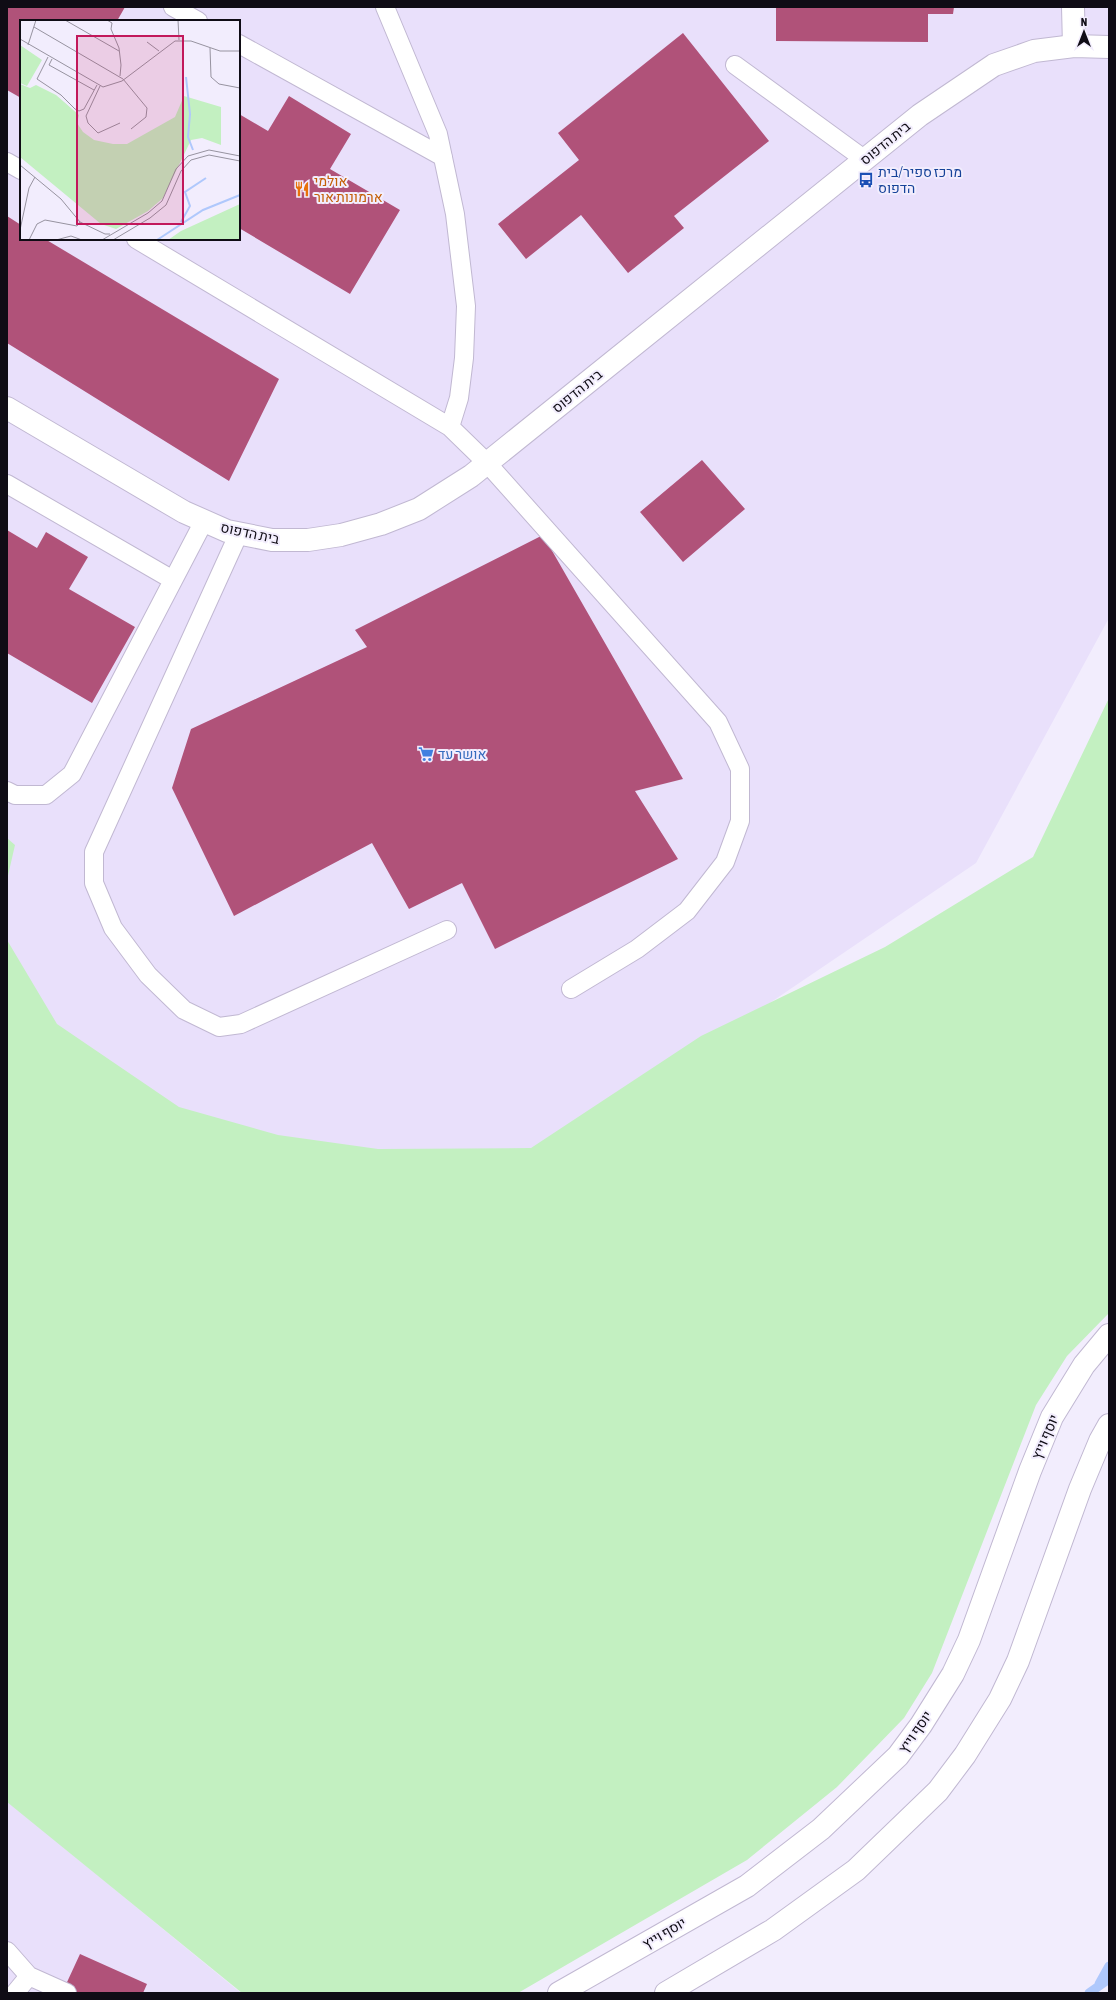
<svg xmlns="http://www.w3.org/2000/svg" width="1116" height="2000" viewBox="0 0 1116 2000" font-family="'Asap Condensed',Heebo,sans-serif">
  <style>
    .built { fill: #e9e0fb; fill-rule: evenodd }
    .green { fill: #c3f0c1 }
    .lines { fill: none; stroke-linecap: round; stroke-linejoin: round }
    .stream { stroke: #afc8fc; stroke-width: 9 }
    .building { fill: #b05279 }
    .lane-casing { stroke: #c1b8d2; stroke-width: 20 }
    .street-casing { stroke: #c1b8d2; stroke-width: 24 }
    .secondary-casing { stroke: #c1b8d2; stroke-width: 24 }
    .lane { stroke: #fff; stroke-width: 18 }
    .street { stroke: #fff; stroke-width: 22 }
    .secondary { stroke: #fff; stroke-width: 22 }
    .labels { text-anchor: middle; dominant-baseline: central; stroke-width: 4; stroke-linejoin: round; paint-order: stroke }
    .street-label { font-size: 14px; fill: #0f0c15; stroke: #f2edfd }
    .transit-label { font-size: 14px; fill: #164399; stroke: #f2edfd; text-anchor: start }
    .food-label { font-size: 14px; fill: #c56008; stroke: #f2edfd; text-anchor: start }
    .shop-label { font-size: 14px; fill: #366cbe; stroke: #f2edfd; text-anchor: start }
    .inset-river { fill: none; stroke: #afc8fc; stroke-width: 2 }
    .inset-road { fill: none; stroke: #9793a0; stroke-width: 1 }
    .view { fill: #c2185b; fill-opacity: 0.15; stroke: #c2185b; stroke-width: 2 }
    .inset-edge { fill: none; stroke: #0f0c15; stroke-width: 2 }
  </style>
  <rect width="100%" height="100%" fill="#f2edfd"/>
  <path class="built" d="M7,7h1102v611l-133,245 -436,296h-200l-162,-45 -169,-104 -2,-63zM21,21h218v218h-218z
    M7,1801l234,192h-234z"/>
  <path class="green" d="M1109,698v615l-42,43 -31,49 -104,268 -28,45 -67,69 -90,73 -229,133h-276l-235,-191v-862l50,84 122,83 99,28 100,14 153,-1 170,-112 184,-89 148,-90z
    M7,838l8,7 -8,35z"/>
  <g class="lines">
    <path class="stream" d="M1099,1984l10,-18
      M1089,1993l20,-14"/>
  </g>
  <path class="building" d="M7,7h118l-8,14h-96v77l-14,-8z
    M776,7h178l-1,7h-25v28l-152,-1z
    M683,33l86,108 -95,75 10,12 -56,45 -47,-58 -55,44 -28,-35 81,-64 -21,-27z
    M289,96l62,38 -21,35 70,41 -50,84 -111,-66v-114l29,17z
    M7,216l14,9v14h24l234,140 -50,102 -222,-138z
    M702,460l43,49 -62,53 -43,-50z
    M7,530l30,18 9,-16 42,25 -19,32 66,38 -43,76 -85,-50z
    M543,535l140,244 -48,12 43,68 -183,90 -33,-66 -53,26 -37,-66 -138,73 -62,-128 19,-59 176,-82 -12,-17z
    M80,1954l67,30 -4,9h-81z"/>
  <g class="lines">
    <defs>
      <path id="lane" d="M173,7l25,14
        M385,7l53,127 17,80 11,92 -2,52 -5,40 -9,29
        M239,44l204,113
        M735,65l129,94
        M7,162l14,8
        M136,239l314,188 37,36 231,259 22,47v52l-15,41 -38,49 -50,38 -66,40
        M7,484l166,96
        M239,533l-145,319v31l19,45 35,47 36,35 35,17 22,-3 206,-94
        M7,791l8,4h31l26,-21 132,-253
        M7,1951l22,25 38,17
        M15,1993l14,-17"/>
      <path id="street" d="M1073,7l1,39"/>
      <path id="secondary" d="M7,408l177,104 43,19 45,9h36l33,-5 40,-11 38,-15 52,-33 449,-361 74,-50 40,-14 40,-5 35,1
        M559,1993l188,-107 74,-57 77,-73 23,-31 32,-51 16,-34 61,-169 22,-54 32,-52 25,-30
        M666,1993l107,-63 83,-60 82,-79 27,-36 35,-56 18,-38 62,-172 20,-48 9,-16"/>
    </defs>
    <use href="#lane" class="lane-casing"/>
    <use href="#street" class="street-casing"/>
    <use href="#secondary" class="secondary-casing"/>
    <use href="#lane" class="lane"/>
    <use href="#street" class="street"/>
    <use href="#secondary" class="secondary"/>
  </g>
  <defs>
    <symbol id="bus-bare" viewBox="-9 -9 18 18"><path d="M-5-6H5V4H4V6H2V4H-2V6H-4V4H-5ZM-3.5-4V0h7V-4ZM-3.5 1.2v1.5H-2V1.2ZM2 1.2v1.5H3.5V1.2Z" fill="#1a4fb4" stroke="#f2edfd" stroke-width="2.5" paint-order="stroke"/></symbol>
    <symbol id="restaurant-bare" viewBox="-9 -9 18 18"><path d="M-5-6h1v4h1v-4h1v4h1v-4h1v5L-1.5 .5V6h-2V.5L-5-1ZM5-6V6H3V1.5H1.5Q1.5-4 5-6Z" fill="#e8710a" stroke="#f2edfd" stroke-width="2.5" paint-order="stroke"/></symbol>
    <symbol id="supermarket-bare" viewBox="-9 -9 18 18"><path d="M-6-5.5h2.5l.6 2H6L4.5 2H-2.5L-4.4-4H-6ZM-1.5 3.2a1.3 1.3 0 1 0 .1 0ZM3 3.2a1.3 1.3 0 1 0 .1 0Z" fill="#3f7fe0" stroke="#f2edfd" stroke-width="2.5" paint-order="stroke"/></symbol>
  </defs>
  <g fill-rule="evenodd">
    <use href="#bus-bare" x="855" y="169" width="22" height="22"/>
    <use href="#restaurant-bare" x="291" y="178" width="22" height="22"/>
    <use href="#supermarket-bare" x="415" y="743" width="22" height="22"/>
  </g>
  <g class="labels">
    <g class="street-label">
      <text transform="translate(885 143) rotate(-39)">בית הדפוס</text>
      <text transform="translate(577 391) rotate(-39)">בית הדפוס</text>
      <text transform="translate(250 533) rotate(12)">בית הדפוס</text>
      <text transform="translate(1045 1437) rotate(-66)">יוסף וייץ</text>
      <text transform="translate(915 1732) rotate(-55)">יוסף וייץ</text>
      <text transform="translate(664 1933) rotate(-30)">יוסף וייץ</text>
    </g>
    <g class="transit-label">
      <text x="878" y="172">מרכז ספיר/בית<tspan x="878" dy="16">הדפוס</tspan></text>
    </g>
    <g class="food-label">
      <text x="314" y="181">אולמי<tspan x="314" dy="16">ארמונות אור</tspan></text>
    </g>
    <g class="shop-label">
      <text x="438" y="754">אושר עד</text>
    </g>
  </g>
  <g transform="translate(20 20)">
    <rect width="220" height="220" fill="#f2edfd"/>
    <path d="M0,25l22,15 -15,26 -7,-3zM0,64l10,4 6,-3 20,10 23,20 -2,8 6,9 11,8 19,4h14l48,-27 9,-21 37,11v38l-19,-7 -11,2 -28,58 -15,13 -32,18 -15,-5 -81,-67zM220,184v36h-72l13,-9z" fill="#c3f0c1"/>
    <path class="inset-river" d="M166,57l4,37 -2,23 5,13M161,202l9,-16 -5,-14 21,-14M137,220l46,-30 37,-15"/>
    <path class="inset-road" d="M45,0l54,31M87,0l5,3 -1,6 8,19 2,17 -1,11M158,0l1,20M14,7l89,52 24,29 -1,9 -15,12M0,19l83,48 19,-6 53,-40h16l29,10h20M127,22l12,9M8,25l8,-25M190,28l1,29 8,7 21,4M28,37l-11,22 24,16 14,14 4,2 5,-2 13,-24M32,39l-3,6 45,25M80,66l-14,30 2,7 10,10 22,-10M0,145l41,34 19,23 25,12h5M0,210l9,-42 6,-11M9,220l8,-16 8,-4 32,6 3,-4M36,220l15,-4 11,4M82,220l46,-27 14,-12 14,-32 12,-13 21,-6 31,6M93,220l37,-22 16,-13 15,-34 10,-11 18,-5 31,6"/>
    <path class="view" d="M57,16h106v188h-106z"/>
    <rect width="220" height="220" class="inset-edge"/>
  </g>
  <rect width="1116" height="2000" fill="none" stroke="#0f0c15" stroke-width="16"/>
  <g transform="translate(1084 32)" stroke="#f2edfd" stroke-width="3" paint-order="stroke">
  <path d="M0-3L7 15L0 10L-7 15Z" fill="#0f0c15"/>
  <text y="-6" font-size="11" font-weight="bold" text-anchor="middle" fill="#0f0c15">N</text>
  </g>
</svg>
